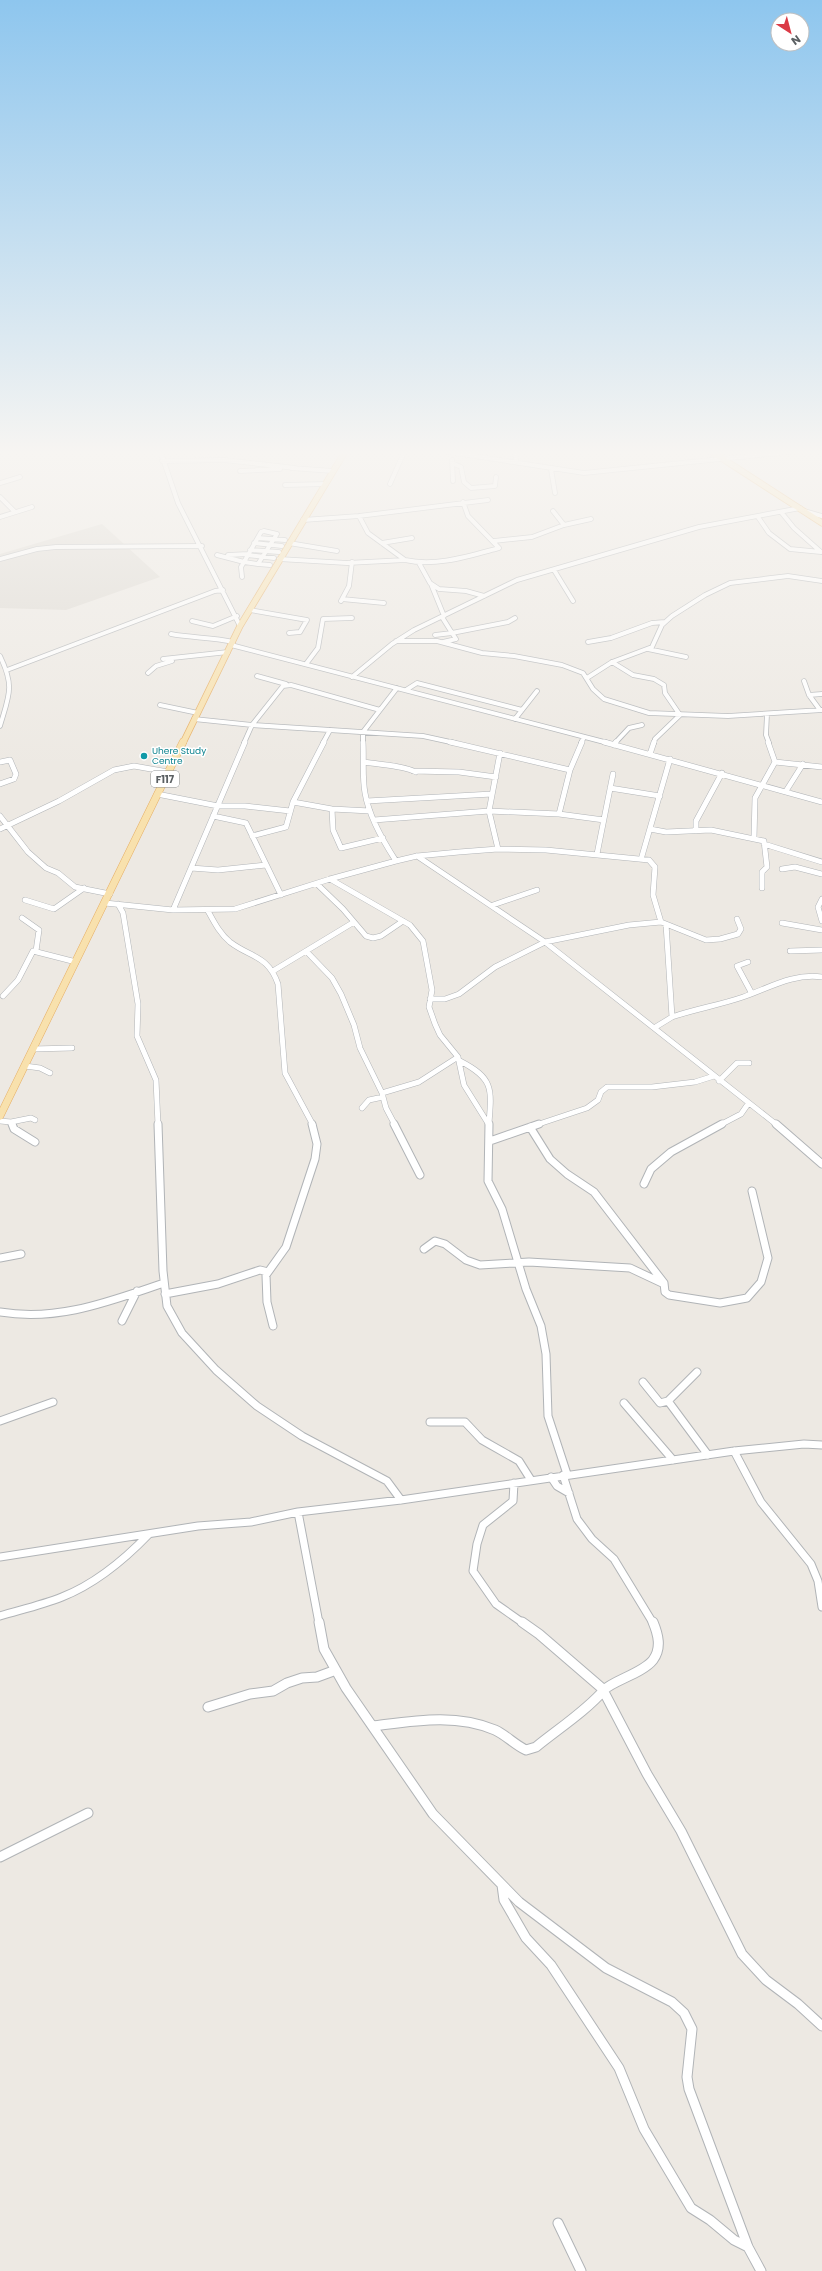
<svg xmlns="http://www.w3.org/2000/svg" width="822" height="2271" viewBox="0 0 822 2271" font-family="Poppins,sans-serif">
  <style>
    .education { fill: #ddd9d2 }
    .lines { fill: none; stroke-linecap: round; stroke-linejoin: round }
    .minor-far3-casing { stroke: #b1b4b7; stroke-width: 5.5 }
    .minor-far2-casing { stroke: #b1b4b7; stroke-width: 6 }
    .minor-far1-casing { stroke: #b1b4b7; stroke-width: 9 }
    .minor-casing { stroke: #b1b4b7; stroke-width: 11 }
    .major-far1-casing { stroke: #e6ae63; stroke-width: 7 }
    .major-casing { stroke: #e6ae63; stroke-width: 8 }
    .minor-far3 { stroke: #fff; stroke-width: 4 }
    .minor-far2 { stroke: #fff; stroke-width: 5 }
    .minor-far1 { stroke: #fff; stroke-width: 7 }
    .minor { stroke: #fff; stroke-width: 9 }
    .major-far1 { stroke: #f8e1ad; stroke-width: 5.5 }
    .major { stroke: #f8e1ad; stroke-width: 7 }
    .culture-dot { fill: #0f9aa8; stroke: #fff; stroke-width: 1.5 }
    .labels { text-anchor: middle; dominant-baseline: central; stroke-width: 3; stroke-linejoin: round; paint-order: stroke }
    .far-culture-label { font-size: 9px; fill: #0d838f; stroke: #fff; text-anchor: start }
    .shield { fill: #fff; stroke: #8c9092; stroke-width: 1 }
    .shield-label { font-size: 10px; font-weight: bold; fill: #5b6063 }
  </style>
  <rect width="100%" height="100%" fill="#ede9e3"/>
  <path class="education" d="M102,524l58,53 -94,33 -66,-2v-54z"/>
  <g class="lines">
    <defs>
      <path id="minor-far3" d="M160,450l18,53 62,123
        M436,450l148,23 225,-23
        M515,450l1,12
        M452,460l1,21
        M162,461l62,-1 71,8
        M452,463l9,4 3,15 7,6 24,-2 1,-9
        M291,468l42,3
        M551,469l4,24
        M240,471l40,-2
        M0,483l20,-6
        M390,484l15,-34
        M285,485l41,-1
        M0,497l15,15
        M553,511l11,14
        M804,511l18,5
        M781,512l13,16 27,24
        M0,517l32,-10
        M758,517l11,16 21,16 31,3
        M303,520l56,-4 129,-16
        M264,531l13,3 -19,30 -14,-2 17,-30z
        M258,538l27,2
        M494,541l38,-4 32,-12 27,-6
        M254,543l28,3
        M289,543l48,8
        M382,543l30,-5
        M250,550l29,2
        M217,555l27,7 -3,5 1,10
        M228,555l20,-1
        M247,555l27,3
        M0,559l37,-10 19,-2 146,-1
        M279,559l68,4 58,-3 -37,-27 -9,-17
        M405,560c31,7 64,-4 94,-12l-31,-32 -5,-14
        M419,563l11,20 9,6 27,2 18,5
        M258,564l12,1
        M554,570l19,31
        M431,584l13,32
        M342,599l42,4
        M341,601l8,-15 3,-24
        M250,610l57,10 -7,12 -11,1
        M442,617l10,16 56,-11 7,-4
        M192,621l21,5 24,-10
        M171,634c21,4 41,3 62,8
        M435,635l17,-2 4,6 -13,3
        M396,641h41l45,12 32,3 48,9 21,8 10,16 11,10 45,14 79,3 94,-6
        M588,642l23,-4 41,-15 13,-1
        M231,645l377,98
        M648,649l38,8
        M0,656c15,31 9,39 0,70
        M163,659l65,-7
        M612,662l21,13 21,4 10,6 1,8 15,22 -25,24 -1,4
        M306,664l12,-16 5,-29 29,-1
        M7,670l208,-79 8,-1
        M148,673l8,-7 16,-5
        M257,676l29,8
        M352,677l40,-33 22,-14 103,-50 182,-53 101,-19
        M587,678l25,-16 40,-15 10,-22 10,-9 33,-21 25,-12 58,-7 34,5
        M804,681l5,14 11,15
        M406,690l11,-7 105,27
        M809,695l13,-1
        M160,705l38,8
        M767,714l-1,21 3,8
        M194,719l58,6 171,11 32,7
        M515,719l22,-28
        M363,732v11
        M363,732l34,-44
        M244,743l8,-18 31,-39 8,-1 89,25
        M323,743l7,-13
        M581,743l3,-6
        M615,743l14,-15 13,-3"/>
      <path id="minor-far2" d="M324,742l-31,60 39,7 38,2
        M363,742c1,17 -1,35 2,51 4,24 18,48 31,68
        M450,742l120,28
        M604,742l218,60
        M768,742l7,20
        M614,745l2,-3
        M650,754l4,-12
        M0,762l10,-2 6,14 -2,5 -14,5
        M364,762c17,3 38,3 52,10
        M775,762l47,5
        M413,771l46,1 37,5
        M610,788l50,8
        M786,791l17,-27
        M157,794l61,12h27l45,5
        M367,801l125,-7
        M332,809l1,21 8,18 42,-10
        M559,814l11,-44 12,-28
        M0,816l28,36 18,16 12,5 17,14 35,7
        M213,816l33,7 35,72
        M374,820l115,-9 70,3 45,6
        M0,829l59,-28 55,-31 20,-4 34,6
        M650,829l16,3 45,-2 53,11 3,26 -5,5v16
        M696,831v-10l26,-48
        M252,836l34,-9 7,-25
        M754,838l1,-40 20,-36
        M764,844l58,18
        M498,849l-9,-38 11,-58
        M597,854l16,-80
        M417,856l128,86 232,183
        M642,856l28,-97
        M191,868l27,2 48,-5
        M782,869l13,-2 27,7
        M330,879l80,46 13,16 9,49 -3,17 6,17 5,11 18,22 6,28 25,40
        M317,884l26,25 23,27 7,2 8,-2 22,-15
        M822,899l-4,8 4,14
        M25,900l29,9 30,-21
        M105,903l68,7 62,-1 95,-30 66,-18 21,-5 42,-4 39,-3 48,1 103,10 6,7 -2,28 8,27
        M118,904l5,9 15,91 -1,32 19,44 2,45
        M493,905l44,-15
        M173,910l72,-168
        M208,911c6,11 12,23 22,31 21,16 38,13 48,42l7,89 28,52
        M22,918l17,12 -3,21
        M782,923l40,7
        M790,951l32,-1
        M307,952l25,26 9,16 13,31 6,23 22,45 37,-11 39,-25
        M748,962l-11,4 14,26
        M273,971l81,-49
        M3,996l15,-16 15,-29 43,11
        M430,999h15l14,-5 36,-27 50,-25 84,-17 32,-3 45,18 14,-1 18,-5 3,-5 -4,-10
        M672,1017c23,-8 48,-12 71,-20 26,-9 50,-24 79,-20
        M654,1028l18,-11 -6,-93
        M33,1049l39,-1
        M460,1061c33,17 32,27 29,62
        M25,1066l15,2 10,5
        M719,1081l18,-18h12
        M382,1093l4,15 9,17
        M362,1108l7,-8 14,-3
        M0,1121l11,1 1,3
        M11,1122l20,-4 4,2
        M536,1125l51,-17 11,-8 3,-8 6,-5h45l43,-5 19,-6
        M720,1125l21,-11 7,-10"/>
      <path id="minor-far1" d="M12,1124l2,5 21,13
        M158,1124l5,147 4,35 15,27 34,37 41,36 45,30 85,45 14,19
        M394,1124l26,51
        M489,1124l-1,57 14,28 24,80 15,37 5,28 2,62 19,58
        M776,1124l46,40
        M530,1127l20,32 17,15 27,18 70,91 1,9 4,3 51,8 27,-5 14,-16 7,-24 -16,-67
        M490,1141l49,-17
        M644,1184l7,-15 20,-17 51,-28
        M424,1249l11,-8 10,3 21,16 14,5 49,-3 101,6 32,15
        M0,1258l21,-4
        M165,1294l53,-10 42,-14 8,2
        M0,1312c58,10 110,-11 164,-29
        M122,1321l15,-30
        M273,1326l-6,-24 -1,-27 20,-28 29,-88 2,-15 -5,-20
        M697,1372l-29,29 40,54
        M643,1382l17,21 8,-2
        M624,1403l49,57
        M0,1421l53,-19
        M430,1422h35l17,18 37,21 12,19
        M734,1451l27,51 50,62 7,17 4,26
        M563,1475l14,44 15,20 22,20 39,64
        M551,1477l6,9 12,7
        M514,1483l-1,18 -30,24 -6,19 -4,27 23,33 27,19
        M298,1512l21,111
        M0,1557l198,-31 53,-4 47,-10 103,-12 333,-49 70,-7 18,1
        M0,1616c20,-6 42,-11 62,-19 33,-13 63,-38 87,-63"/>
      <path id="minor" d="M319,1622l5,27 22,39 87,126 86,88 87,66 66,34 12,11 8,16 -5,48 2,12 59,158 13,24
        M522,1622l17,12 65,56
        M604,1692l43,82 34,57 61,123 24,26 32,24 24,22
        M208,1707l42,-13 23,-3 14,-8 15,-5 15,-1 19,-7
        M373,1726c40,-5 83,-13 122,4 11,5 20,15 31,20l10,-3c22,-18 50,-36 68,-57 8,-9 39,-17 49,-30 9,-12 5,-26 0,-38
        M0,1857l88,-44
        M502,1885l2,15 22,38 25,27 68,103 25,61 47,79 19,12 24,20 14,7
        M558,2223l23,48"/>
      <path id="major-far1" d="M709,450l113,73
        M183,743l57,-117 106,-176"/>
      <path id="major" d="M0,1116l183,-374"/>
    </defs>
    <use href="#minor-far3" class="minor-far3-casing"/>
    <use href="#minor-far2" class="minor-far2-casing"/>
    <use href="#minor-far1" class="minor-far1-casing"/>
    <use href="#minor" class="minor-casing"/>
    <use href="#major-far1" class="major-far1-casing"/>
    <use href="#major" class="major-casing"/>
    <use href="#minor-far3" class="minor-far3"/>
    <use href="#minor-far2" class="minor-far2"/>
    <use href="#minor-far1" class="minor-far1"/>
    <use href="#minor" class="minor"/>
    <use href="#major-far1" class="major-far1"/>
    <use href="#major" class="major"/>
  </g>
  <linearGradient id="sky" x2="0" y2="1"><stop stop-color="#8ec6ee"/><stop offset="0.59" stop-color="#f7f5f2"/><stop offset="1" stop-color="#f7f5f2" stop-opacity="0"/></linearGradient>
  <rect width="822" height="768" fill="url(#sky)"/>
  <circle class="culture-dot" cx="144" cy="756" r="4"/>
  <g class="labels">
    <g class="far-culture-label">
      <text x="152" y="751">Uhere Study<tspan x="152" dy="10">Centre</tspan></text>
    </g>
    <rect class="shield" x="151" y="771" width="28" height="16" rx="3"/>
    <g class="shield-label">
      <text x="165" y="779">F117</text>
    </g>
  </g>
  <g transform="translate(790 32) rotate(144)"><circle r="19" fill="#ffffff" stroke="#bdbfc1"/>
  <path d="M0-3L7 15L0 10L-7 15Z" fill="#db3b46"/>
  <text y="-6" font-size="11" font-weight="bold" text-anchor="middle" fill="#5b6063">N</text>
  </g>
</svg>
